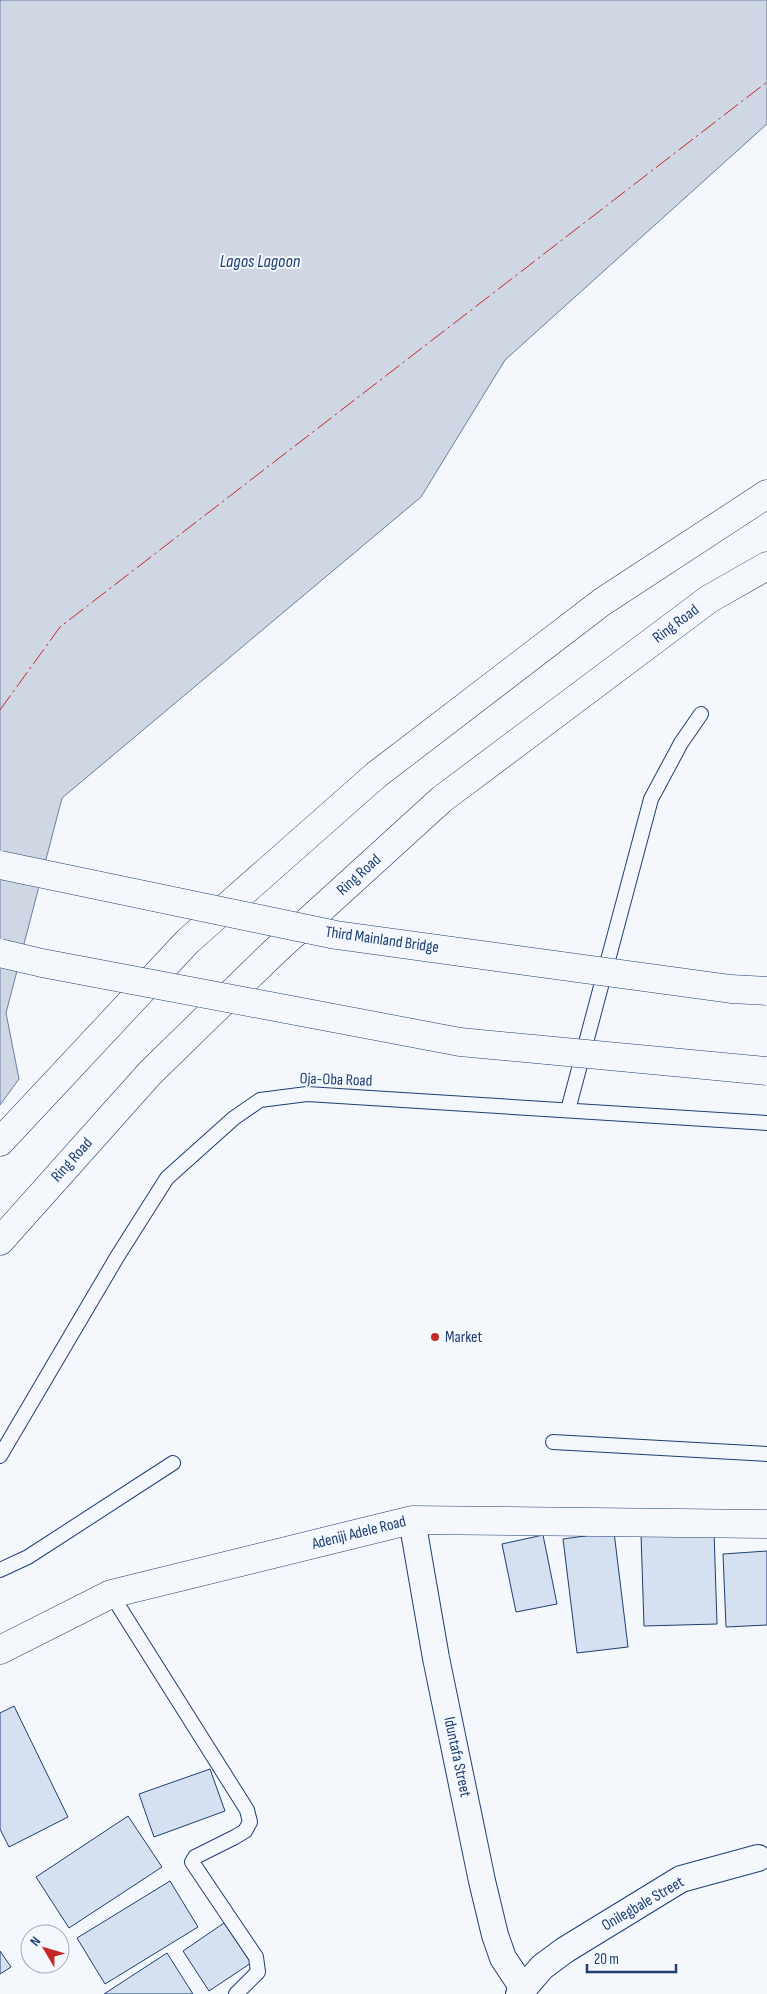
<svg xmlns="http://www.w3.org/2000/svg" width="767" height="1994" viewBox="0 0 767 1994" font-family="'Sofia Sans Condensed',sans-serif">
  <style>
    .water { fill: #cfd7e4; stroke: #687fa3 }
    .building { fill: #d5e0f0; stroke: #1d3f73 }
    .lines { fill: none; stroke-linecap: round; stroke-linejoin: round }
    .service-casing { stroke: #1d3f73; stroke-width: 16 }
    .minor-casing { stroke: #1d3f73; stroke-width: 28 }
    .tertiary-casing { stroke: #1d3f73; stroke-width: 29 }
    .primary-casing { stroke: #1d3f73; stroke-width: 29 }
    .service { stroke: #f4f7fb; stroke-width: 14 }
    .minor { stroke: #f4f7fb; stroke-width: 26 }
    .tertiary { stroke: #f4f7fb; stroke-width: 28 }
    .primary { stroke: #f4f7fb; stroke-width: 28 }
    .motorway-bridge-casing { stroke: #1d3f73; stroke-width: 29; stroke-linecap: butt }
    .motorway-bridge { stroke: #f4f7fb; stroke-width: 28 }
    .power { stroke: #c62828; stroke-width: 1; stroke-dasharray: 18 4 2.5 4; stroke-linecap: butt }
    .poi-dot { fill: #c62828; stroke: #f4f7fb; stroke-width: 2 }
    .labels { text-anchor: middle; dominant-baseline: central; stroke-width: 4; stroke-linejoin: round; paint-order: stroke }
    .street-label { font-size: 16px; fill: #1d3f73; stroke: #f4f7fb }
    .poi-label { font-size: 16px; fill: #1d3f73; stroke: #f4f7fb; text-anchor: start }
    .water-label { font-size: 18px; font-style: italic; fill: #1d3f73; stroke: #f4f7fb }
  </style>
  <rect width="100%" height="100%" fill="#f4f7fb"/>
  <path class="water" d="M0,0h767v124l-262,236 -84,137 -359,301 -56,215 13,66 -19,26z"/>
  <path class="building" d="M714,1531l3,93 -73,2 -3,-92z
    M614,1532l14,115 -51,6 -14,-114z
    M543,1535l14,69 -41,8 -14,-68z
    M767,1551v74l-41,2 -3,-73z
    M14,1706l54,111 -59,30 -9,-18v-116z
    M210,1769l15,42 -71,26 -15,-43z
    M128,1816l34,51 -93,61 -33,-51z
    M170,1881l28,46 -93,57 -28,-46z
    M224,1923l27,40 -42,28 -26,-40z
    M0,1951l11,16 -11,7z
    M167,1953l26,41h-89z"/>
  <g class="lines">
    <defs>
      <path id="service" d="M568,1110l83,-311 30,-56 20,-29
        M553,1442l214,12
        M0,1456l117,-199 50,-79 67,-60 26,-18 47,-6 460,29
        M0,1570l28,-13 145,-94
        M111,1594l136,216 3,12 -5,9 -10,6 -40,20 -3,5 64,95 2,15 -22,22"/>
      <path id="minor" d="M412,1520l24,138 46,223 13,54 8,23 20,30
        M519,1994l23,-27 23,-17 116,-71 77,-21"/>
      <path id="tertiary" d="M0,1650l111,-56 301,-74 355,4"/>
      <path id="primary" d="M0,1142l188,-201 188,-166 226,-173 165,-108
        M0,1241l150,-168 124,-121 168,-153 267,-200 58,-33"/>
    </defs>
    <use href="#service" class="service-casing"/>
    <use href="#minor" class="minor-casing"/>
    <use href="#tertiary" class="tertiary-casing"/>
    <use href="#primary" class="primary-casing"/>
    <use href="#service" class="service"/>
    <use href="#minor" class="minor"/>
    <use href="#tertiary" class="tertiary"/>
    <use href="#primary" class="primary"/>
    <defs>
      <path id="motorway-bridge" d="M0,865l336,70 395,54 36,2
        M0,953l42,10 418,79 307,29"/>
    </defs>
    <use href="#motorway-bridge" class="motorway-bridge-casing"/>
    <use href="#motorway-bridge" class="motorway-bridge"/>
    <path class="power" d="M0,710l60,-83 707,-545"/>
  </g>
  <circle class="poi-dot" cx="435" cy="1337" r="5"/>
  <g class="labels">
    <g class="street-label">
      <text transform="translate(676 624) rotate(-37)">Ring Road</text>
      <text transform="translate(359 875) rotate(-42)">Ring Road</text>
      <text transform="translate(382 940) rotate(8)">Third Mainland Bridge</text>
      <text transform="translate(336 1080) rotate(2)">Oja-Oba Road</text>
      <text transform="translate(72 1160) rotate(-48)">Ring Road</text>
      <text transform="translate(359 1533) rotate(-14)">Adeniji Adele Road</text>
      <text transform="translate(457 1757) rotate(78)">Iduntafa Street</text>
      <text transform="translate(643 1904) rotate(-30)">Onilegbale Street</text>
    </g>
    <g class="poi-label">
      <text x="445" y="1337">Market</text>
    </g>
    <g class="water-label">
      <text x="260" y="261">Lagos Lagoon</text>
    </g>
  </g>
  <g transform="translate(45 1949) rotate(308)"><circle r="24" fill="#f4f7fb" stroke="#9eadc5"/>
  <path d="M0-4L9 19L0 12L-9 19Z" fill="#c62828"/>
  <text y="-8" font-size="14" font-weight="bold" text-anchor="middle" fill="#1d3f73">N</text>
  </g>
  <path d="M587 1964v8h89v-8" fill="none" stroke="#1d3f73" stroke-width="2.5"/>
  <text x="594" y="1964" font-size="15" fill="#1d3f73" stroke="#f4f7fb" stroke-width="4" paint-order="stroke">20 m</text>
</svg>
